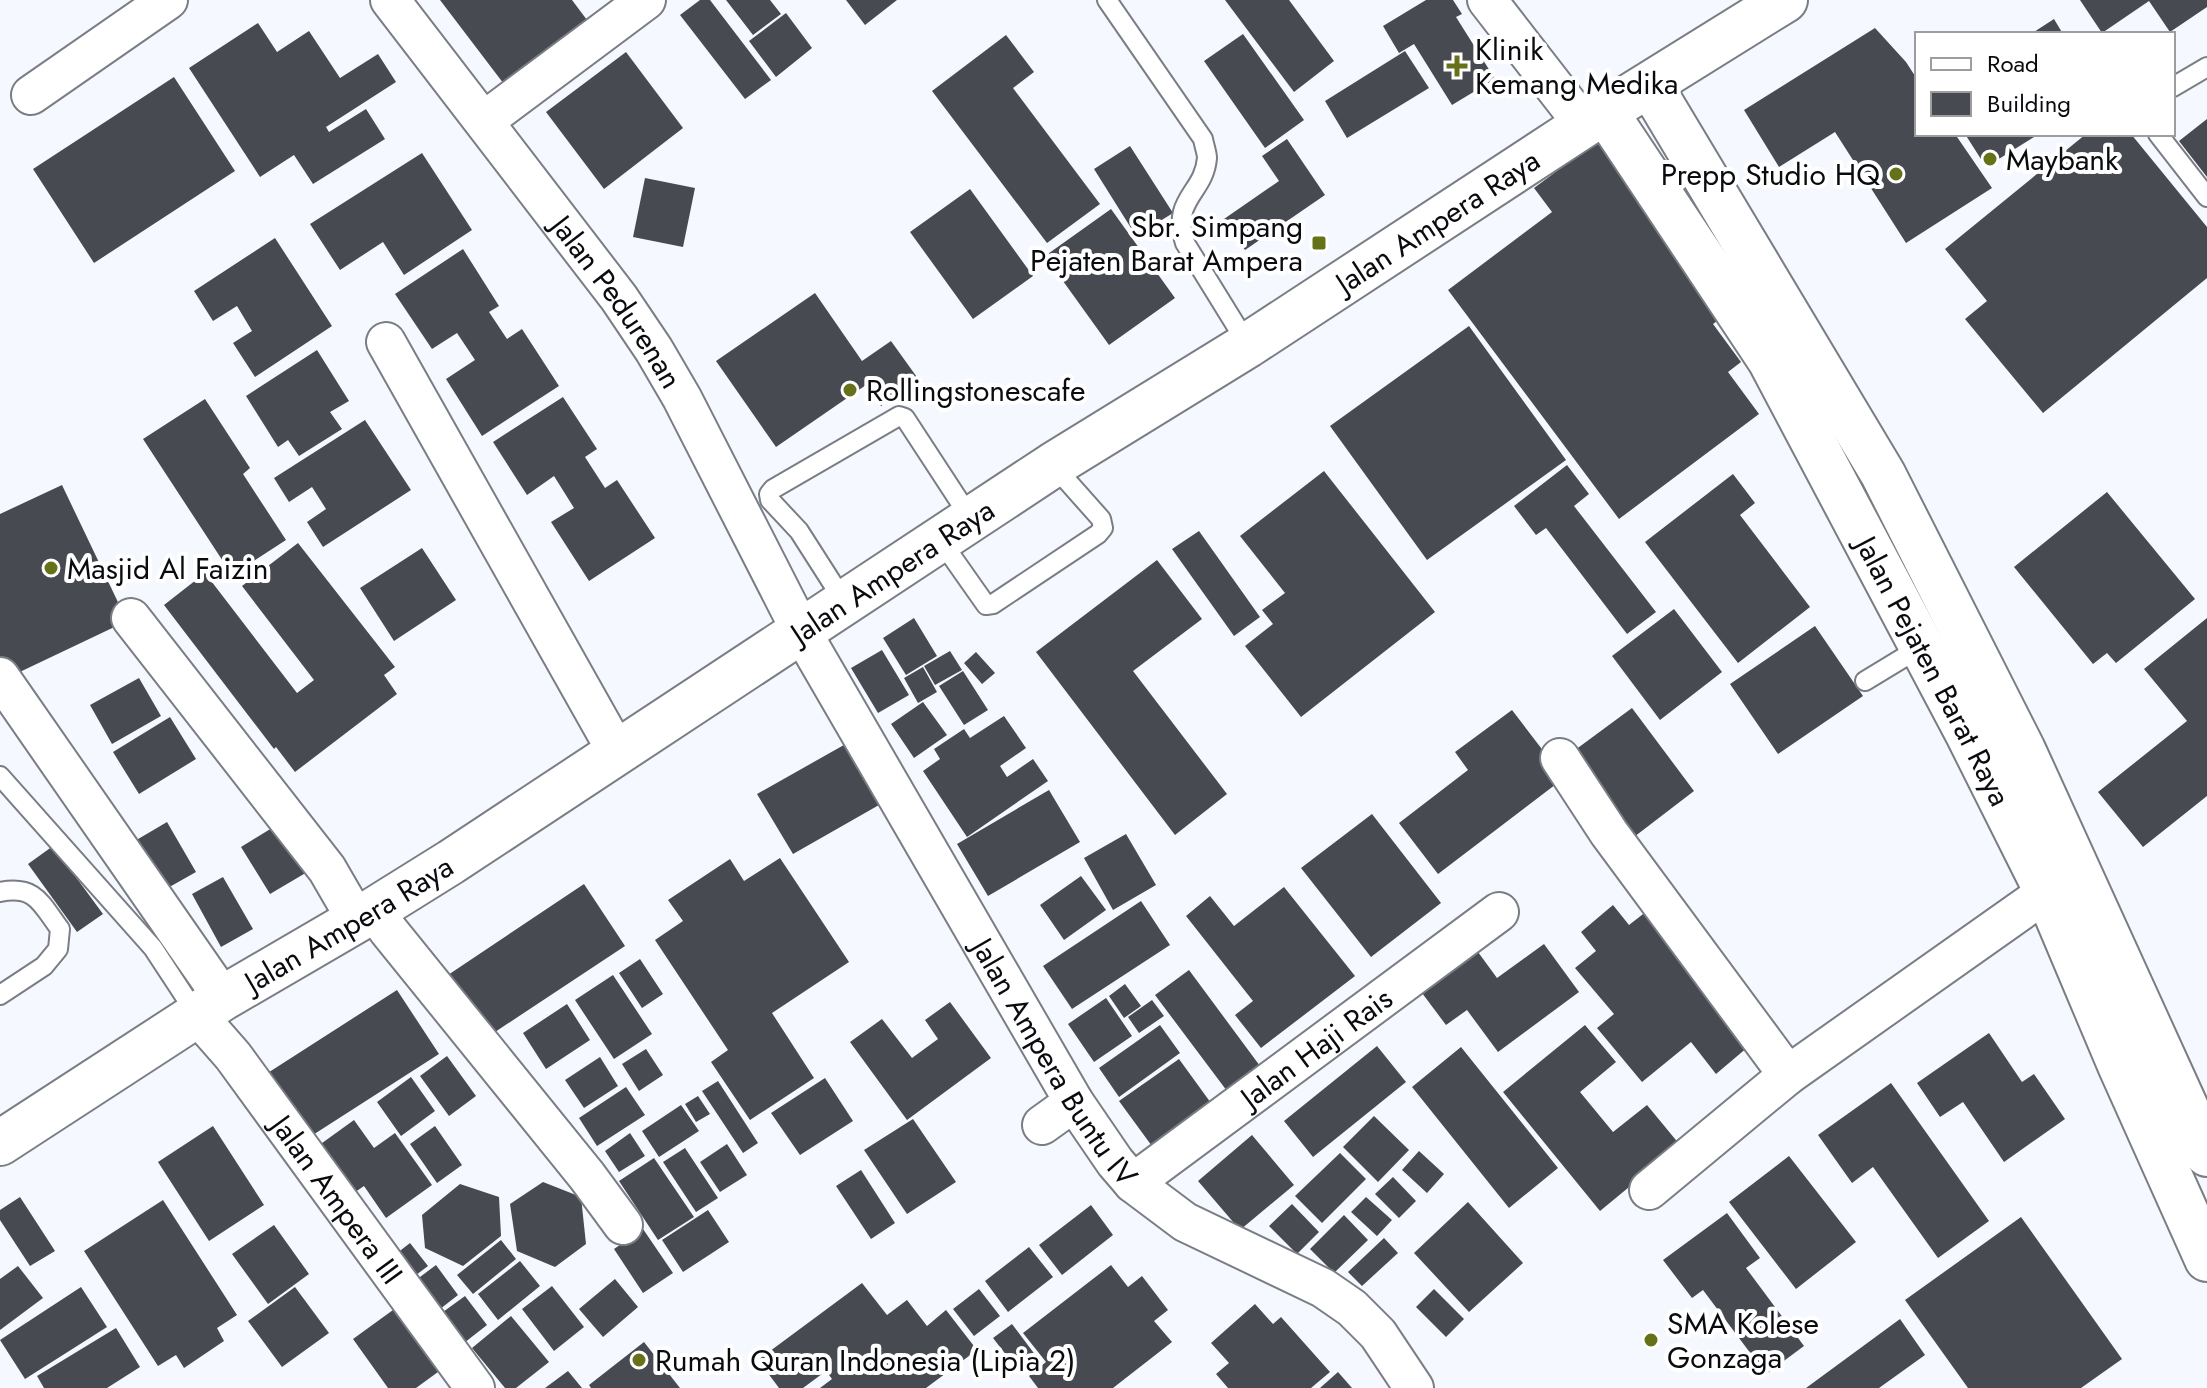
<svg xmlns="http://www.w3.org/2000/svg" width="2207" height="1388" viewBox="0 0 2207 1388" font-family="Jost,sans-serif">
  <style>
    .building { fill: #474a51 }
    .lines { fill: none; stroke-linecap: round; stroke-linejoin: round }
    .lane-casing { stroke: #797d84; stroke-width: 22 }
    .street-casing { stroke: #797d84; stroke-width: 42 }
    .secondary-casing { stroke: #797d84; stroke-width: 48 }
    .lane { stroke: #fff; stroke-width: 18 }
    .street { stroke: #fff; stroke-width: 38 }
    .secondary { stroke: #fff; stroke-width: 44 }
    .poi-dot { fill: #66711a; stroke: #fff; stroke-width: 3 }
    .labels { text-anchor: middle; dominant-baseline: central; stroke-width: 8; stroke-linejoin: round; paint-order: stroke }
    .poi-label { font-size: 30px; fill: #0a0b0e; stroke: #fff; text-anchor: start }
    .street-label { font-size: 30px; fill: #0a0b0e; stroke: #fff }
  </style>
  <rect width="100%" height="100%" fill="#f5f8ff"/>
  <path class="building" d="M440,0h132l21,28 -83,64z
    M700,0h10l61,80 -26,19 -65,-84z
    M726,0h44l11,14 -28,21z
    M846,0h51l-32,25z
    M1225,0h64l45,61 -40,31z
    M1426,0h27l9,14 -6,3 39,62 -43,26 -38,-61 -15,9 -16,-27z
    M2080,0h127v7l-37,25 -21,-31 -47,32z
    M786,13l26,35 -36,29 -27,-36z
    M2054,19l9,15h-32z
    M258,23l19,29 32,-21 31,47 38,-24 18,28 -70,45 3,5 -8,5 45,-28 19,30 -72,45 -19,-29 -34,22 -71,-109z
    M1875,28l31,34 11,17v55h38l37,54 -86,55 -71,-111 -56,35 -35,-57z
    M1243,34l61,86 -39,28 -61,-87z
    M1006,35l28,37 -21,16 87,116 -53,39 -115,-152z
    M1405,51l24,37 -82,50 -22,-37z
    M626,52l57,76 -79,61 -58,-77z
    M174,77l61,94 -141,92 -61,-94z
    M2207,119v58l-28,-36z
    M1965,134h74l-53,33z
    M2086,134h45l76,93v51l-164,135 -78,-94 22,-18 -42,-52z
    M1287,139l38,56 -80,55 -21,-31 55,-38 -17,-25z
    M1600,139l129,173 -16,12 28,38 -13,10 31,42 -140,105 -171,-229 104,-78 -18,-24z
    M1130,146l43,67 -37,23 -42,-67z
    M422,153l50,77 -68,45 -21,-33 -43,28 -30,-46z
    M645,178l50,10 -12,59 -50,-10z
    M970,189l63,87 -60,43 -63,-87z
    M1111,209l64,89 -66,47 -64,-89z
    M275,238l57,88 -77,51 -22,-34 19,-12 -15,-25 -24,15 -19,-30z
    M463,249l36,57 -10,6 18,27 15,-10 37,57 -77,50 -36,-57 29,-19 -18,-27 -25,16 -37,-55z
    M815,293l47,68 29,-20 28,39 -38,26 -15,-21 -90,62 -60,-86z
    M1469,326l97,134 -139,100 -97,-134z
    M317,350l32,51 -19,11 12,17 -43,27 -11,-16 -10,7 -32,-51z
    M563,397l34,52 -12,8 20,31 12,-8 38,58 -66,43 -38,-59 23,-14 -20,-32 -27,19 -34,-53z
    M205,399l45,69 -7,6 43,66 -54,35 -89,-136z
    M365,420l46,70 -88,57 -16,-25 19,-13 -14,-22 -23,15 -15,-24z
    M1567,465l22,29 -15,12 82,106 -29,22 -81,-106 -10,7 -22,-29z
    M1324,471l111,141 -134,105 -56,-71 28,-22 -11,-14 23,-17 -45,-57z
    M1733,474l22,29 -15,12 70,92 -72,56 -93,-121z
    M62,485l65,136 -122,58 -5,-11v-154z
    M2107,492l88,107 -79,64 -9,-10 -14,11 -79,-97z
    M1199,531l61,86 -26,19 -62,-87z
    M298,543l97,124 -11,8 13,19 -102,78 -19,-25 -2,2 -110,-144 41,-32 92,120 17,-13 -72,-94z
    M422,548l34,52 -62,41 -34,-53z
    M1157,560l45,59 -69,52 94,123 -52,41 -139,-183z
    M1674,609l48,63 -62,48 -48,-64z
    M914,618l23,38 -31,19 -23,-37z
    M2207,618v178l-64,51 -45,-55 89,-71 -43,-52z
    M1815,626l48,70 -85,58 -48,-70z
    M882,650l27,45 -31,18 -27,-45z
    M950,651l12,19 -27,15 -11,-19z
    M976,652l19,21 -13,11 -18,-21z
    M923,667l14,25 -19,11 -14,-25z
    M963,671l25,39 -24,15 -25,-39z
    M139,678l22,38 -49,28 -22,-39z
    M923,702l24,33 -33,23 -23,-34z
    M1632,708l62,83 -60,46 -63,-84z
    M1512,710l52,68 -126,96 -39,-51 69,-53 -13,-18z
    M1004,716l22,32 -26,18 7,11 26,-18 15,22 -81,56 -44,-66 17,-12 -6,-10 30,-20 6,9z
    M170,717l26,42 -57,35 -26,-42z
    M851,741l35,60 -93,53 -36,-60z
    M1049,790l31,52 -92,54 -31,-52z
    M1372,814l69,89 -70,54 -70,-89z
    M285,820l29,48 -44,26 -29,-47z
    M167,822l29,50 -39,22 -29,-49z
    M1126,834l30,51 -43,25 -29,-52z
    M53,846l50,68 -26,18 -49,-68z
    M780,858l69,104 -77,51 42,65 -64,42 -39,-58 17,-12 -73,-110 28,-19 -15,-21 62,-41 14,22z
    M1081,876l25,34 -42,30 -24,-35z
    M223,877l30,52 -32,18 -29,-53z
    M584,884l41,62 -139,92 -41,-61z
    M1284,887l71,89 -94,72 -26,-33 18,-14 -67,-85 24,-20 24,30z
    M1141,901l29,44 -98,64 -29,-43z
    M1613,905l16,20 18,-14 108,130 -39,33 -25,-32 -49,40 -45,-54 17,-14 -39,-46 21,-17 -15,-19z
    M1544,944l35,48 -81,60 -31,-42 -21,15 -24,-32 56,-41 19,26z
    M640,959l23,35 -21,14 -23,-35z
    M1189,970l71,96 -33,25 -72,-96z
    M613,975l39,59 -38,25 -39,-59z
    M1125,984l16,22 -17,12 -15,-22z
    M397,990l42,64 -134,86 -42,-64z
    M1106,998l26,38 -38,26 -26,-38z
    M1152,1000l12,16 -25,17 -11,-16z
    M950,1002l41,56 -84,62 -57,-78 32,-23 30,39 26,-19 -13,-19z
    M567,1004l23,36 -44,29 -23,-36z
    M1160,1025l20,28 -61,44 -20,-29z
    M1585,1025l31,37 -36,30 33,40 34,-27 33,40 -80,66 -97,-119z
    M1989,1033l33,49 12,-8 31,45 -61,43 -41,-60 -23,15 -23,-34z
    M1377,1046l29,36 -93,75 -29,-36z
    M1461,1047l97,121 -49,40 -97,-121z
    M646,1049l17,26 -24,16 -17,-27z
    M447,1056l29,40 -27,20 -29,-40z
    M600,1057l18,29 -34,22 -19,-28z
    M1179,1059l37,51 -59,43 -38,-52z
    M411,1077l24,34 -34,25 -24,-34z
    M825,1078l28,43 -53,34 -29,-42z
    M718,1081l40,62 -15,10 -41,-62z
    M1891,1083l98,138 -51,37 -65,-91 -21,16 -34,-48z
    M626,1087l19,28 -48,31 -18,-28z
    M698,1096l12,18 -14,8 -11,-18z
    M681,1105l18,26 -40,26 -17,-26z
    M1374,1116l35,34 -31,32 -35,-35z
    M913,1119l43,63 -49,32 -43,-64z
    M354,1120l20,28 21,-15 37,52 -46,33 -22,-32 -19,13 -34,-48z
    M213,1126l51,79 -55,36 -51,-79z
    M435,1126l27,39 -25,18 -27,-39z
    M630,1133l15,23 -26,16 -14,-21z
    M1252,1135l42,50 -54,45 -42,-49z
    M727,1144l20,31 -27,17 -20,-30z
    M685,1148l33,50 -22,14 -33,-50z
    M1419,1151l25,23 -17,19 -25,-23z
    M1340,1153l26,26 -44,44 -27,-27z
    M1789,1156l67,86 -60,47 -67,-87z
    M654,1158l40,59 -36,23 -39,-59z
    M861,1170l34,53 -24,16 -35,-53z
    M1393,1177l23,24 -17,17 -24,-24z
    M543,1182l38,15 5,47 -31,23 -38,-16 -7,-47z
    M460,1184l39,13 2,39 -38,30 -38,-18 -3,-33z
    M20,1197l35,54 -25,15 -30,-46v-10z
    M1366,1197l26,23 -15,16 -26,-24z
    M163,1200l74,115 -20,13 7,13 -40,27 -8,-13 -18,11 -74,-115z
    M1468,1202l55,61 -54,49 -55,-59z
    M1292,1204l27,28 -22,22 -28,-28z
    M1091,1205l22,30 -51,40 -23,-30z
    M708,1210l21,32 -46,30 -21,-32z
    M1727,1213l33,45 -14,10 58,78 -38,28 -63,-84 -11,8 -29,-38z
    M1344,1215l24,25 -34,33 -24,-24z
    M2021,1217l101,142 -41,29h-113l-63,-88z
    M274,1225l35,49 -41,30 -36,-50z
    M643,1229l30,44 -30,20 -29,-44z
    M1384,1238l14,15 -36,33 -14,-14z
    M501,1240l15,19 -43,35 -16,-19z
    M410,1243l18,23 -24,18 -17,-23z
    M1029,1247l24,30 -45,35 -23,-31z
    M520,1261l20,25 -42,34 -20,-26z
    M436,1265l22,30 -23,18 -23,-30z
    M1111,1265l17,22 14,-11 26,34 -14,11 18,21 -59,46h-75l-9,-12 17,-14 -23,-29z
    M18,1266l25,32 -43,32v-51z
    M615,1279l23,28 -35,30 -24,-28z
    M862,1283l25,32 20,-15 20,26 19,-16 31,40 -51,38h-106l12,-9 -6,-8 -23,17h-24l-21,-28z
    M552,1286l32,41 -30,24 -32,-42z
    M81,1287l26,40 -82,52 -25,-39z
    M295,1287l34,46 -47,34 -34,-46z
    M979,1289l21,27 -26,20 -21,-27z
    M1434,1289l30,30 -18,18 -30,-30z
    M465,1296l22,29 -32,25 -23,-30z
    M1255,1304l18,20 8,-7 49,55 -19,16h-83l-12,-14 13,-11 -18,-20z
    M393,1310l45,62 -22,16h-28l-35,-49z
    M511,1316l38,46 -33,26h-11l-33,-40z
    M1900,1319l25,36 -46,33h-73z
    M1012,1324l27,36 -18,14 -28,-36z
    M116,1328l24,39 -33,21h-63l-7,-12z
    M644,1342l36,46h-89l-2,-3z
    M568,1371l14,17h-37z
    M1338,1372l14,16h-32z"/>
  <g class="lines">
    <defs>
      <path id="lane" d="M1107,0l96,139c1,6 4,14 4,19 -3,36 -36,40 -22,85l63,102
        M2173,87l34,-20
        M2158,134l49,63
        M941,541l45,64 7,-1 105,-70 5,-6 -2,-9 -48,-54
        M845,603l-46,-72 -29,-31 -1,-6 4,-5 126,-73 6,2 66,101
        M1865,681l56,-34
        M0,776l153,172 44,67
        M0,892c36,-7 41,12 60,37l-2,20 -14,17 -44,29"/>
      <g id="street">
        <path id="s1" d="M390,0l229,298 35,52 28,48 119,233 273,471 41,60 18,21 52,39 138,66 29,20 26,26 36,54"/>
        <path d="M1487,0l97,125"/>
        <path d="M31,95l137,-95"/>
        <path d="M484,121l162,-121"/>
        <path d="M386,342l231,410"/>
        <path d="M131,618l196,251 29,50"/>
        <path d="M0,677l223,321"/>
        <path d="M1560,758l49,75 179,242"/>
        <path d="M374,910l14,20 199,246 36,49"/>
        <path id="s2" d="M197,1015l36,41 242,332"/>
        <path d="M1042,1125l32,-23"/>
        <path id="s3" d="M1133,1183l366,-271"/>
        <path d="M1649,1190l139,-115 259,-183"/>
      </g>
      <g id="secondary">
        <path d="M1650,85l233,389 140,276 184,404"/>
        <path id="s4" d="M1606,113l164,247 198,374 79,158 73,173 87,194"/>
        <path id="s5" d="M0,1143l223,-145 151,-88 77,-48 602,-397 195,-120 336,-220 201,-125"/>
      </g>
    </defs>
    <use href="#lane" class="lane-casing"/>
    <use href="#street" class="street-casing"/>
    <use href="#secondary" class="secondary-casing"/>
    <use href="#lane" class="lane"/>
    <use href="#street" class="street"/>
    <use href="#secondary" class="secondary"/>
  </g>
  <g class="poi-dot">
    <path d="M1453 54h8v8h8v8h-8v8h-8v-8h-8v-8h8z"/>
    <circle cx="1990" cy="159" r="8"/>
    <circle cx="1896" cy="174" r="8"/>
    <rect x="1311" y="235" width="16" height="16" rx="4"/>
    <circle cx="850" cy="390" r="8"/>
    <circle cx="51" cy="568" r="8"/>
    <circle cx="1651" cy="1340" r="8"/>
    <circle cx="639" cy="1360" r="8"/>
  </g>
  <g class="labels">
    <g class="poi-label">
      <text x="1475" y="49">Klinik<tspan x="1475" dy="34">Kemang Medika</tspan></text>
      <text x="2006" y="159">Maybank</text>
      <text x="1880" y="174" text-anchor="end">Prepp Studio HQ</text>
      <text x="1303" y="226" text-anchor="end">Sbr. Simpang<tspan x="1303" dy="34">Pejaten Barat Ampera</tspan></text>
      <text x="866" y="390">Rollingstonescafe</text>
      <text x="67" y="568">Masjid Al Faizin</text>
      <text x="1667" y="1323">SMA Kolese<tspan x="1667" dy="34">Gonzaga</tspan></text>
      <text x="655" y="1360">Rumah Quran Indonesia (Lipia 2)</text>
    </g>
    <g class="street-label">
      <text stroke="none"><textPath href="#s5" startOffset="1708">Jalan Ampera Raya</textPath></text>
      <text stroke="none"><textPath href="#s1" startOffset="378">Jalan Pedurenan</textPath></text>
      <text stroke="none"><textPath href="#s5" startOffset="1060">Jalan Ampera Raya</textPath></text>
      <text stroke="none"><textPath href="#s4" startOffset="648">Jalan Pejaten Barat Raya</textPath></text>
      <text stroke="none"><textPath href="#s5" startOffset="412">Jalan Ampera Raya</textPath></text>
      <text stroke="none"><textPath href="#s3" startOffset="228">Jalan Haji Rais</textPath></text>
      <text stroke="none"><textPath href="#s1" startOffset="1256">Jalan Ampera Buntu IV</textPath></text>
      <text stroke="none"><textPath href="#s2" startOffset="232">Jalan Ampera III</textPath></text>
    </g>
  </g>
  <rect x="1915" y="32" width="260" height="104" fill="#ffffff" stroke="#9d9d9f" stroke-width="2"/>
  <rect x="1931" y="58" width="40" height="12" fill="#ffffff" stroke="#9d9d9f" stroke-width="2"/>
  <text x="1987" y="72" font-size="24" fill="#0a0b0e">Road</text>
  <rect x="1931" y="92" width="40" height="24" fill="#474a51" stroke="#9d9d9f" stroke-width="2"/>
  <text x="1987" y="112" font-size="24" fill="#0a0b0e">Building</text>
</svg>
